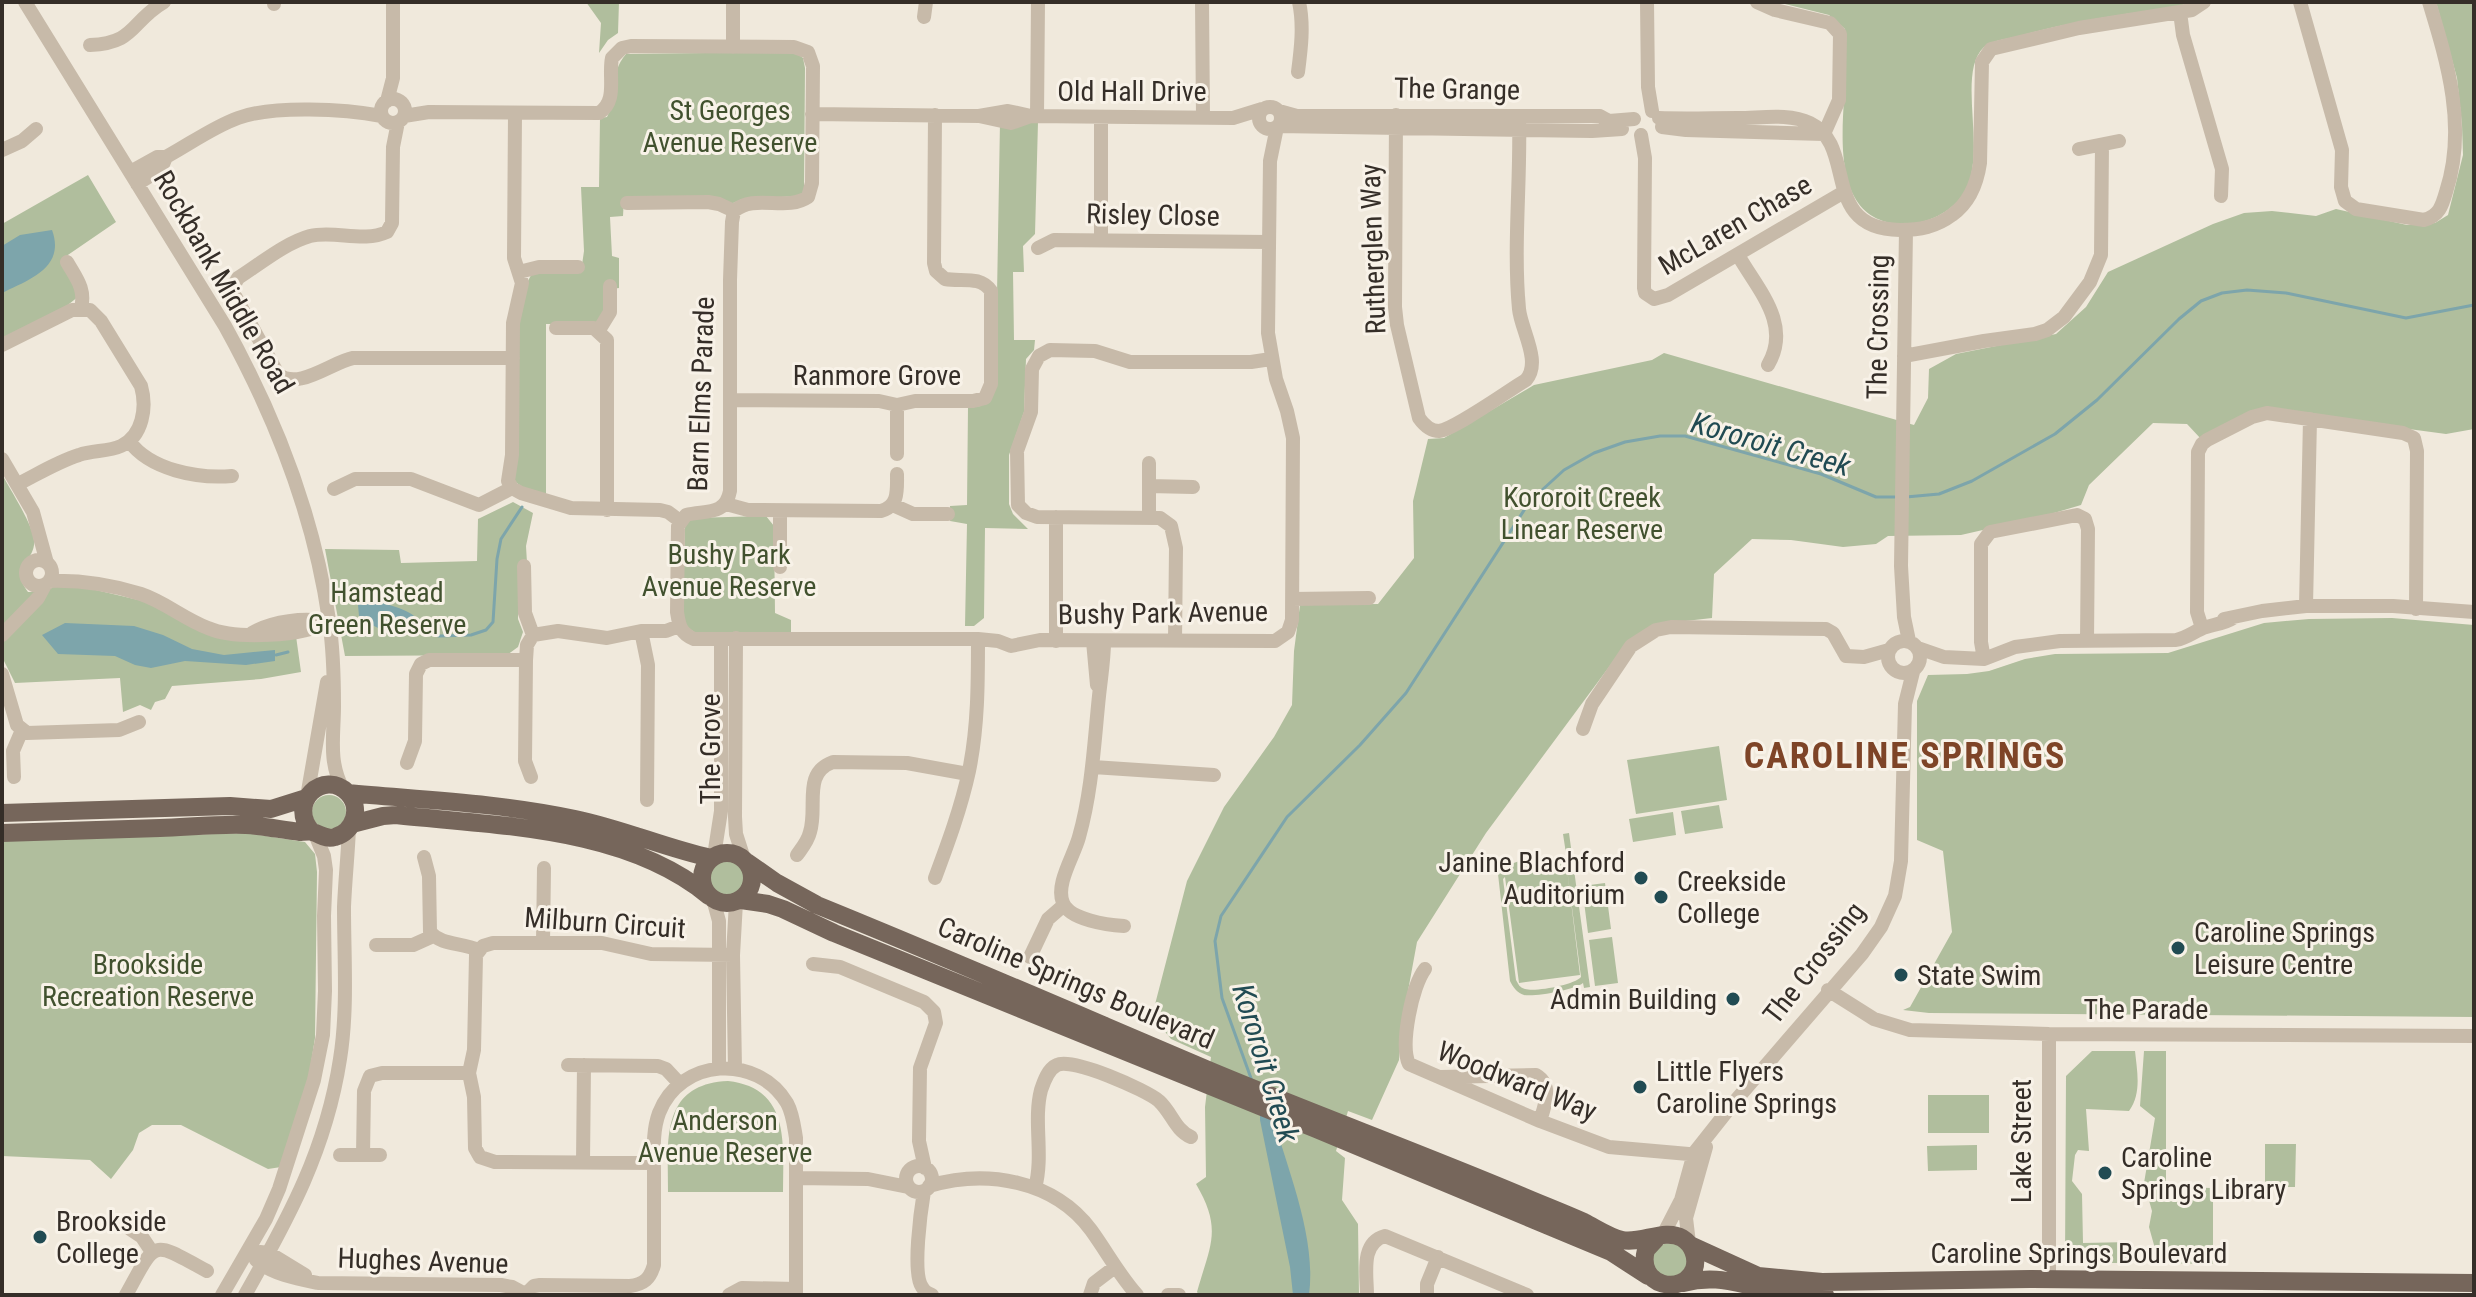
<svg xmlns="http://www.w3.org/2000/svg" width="2476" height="1297" viewBox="0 0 2476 1297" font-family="'Roboto Condensed',sans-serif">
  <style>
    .green { fill: #b0be9d; fill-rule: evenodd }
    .water { fill: #7da5ab }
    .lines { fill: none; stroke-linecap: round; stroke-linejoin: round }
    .stream { stroke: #7da5ab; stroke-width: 3 }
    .minor { stroke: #c7baa9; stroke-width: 14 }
    .major { stroke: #76665b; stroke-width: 18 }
    .poi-dot { fill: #214b53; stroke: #f8f2e8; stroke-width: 3 }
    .labels { text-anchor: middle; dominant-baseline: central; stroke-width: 6; stroke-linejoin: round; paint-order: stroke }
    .street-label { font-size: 28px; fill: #352e28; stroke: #f8f2e8 }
    .park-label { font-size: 28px; fill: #41512e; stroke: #f8f2e8 }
    .poi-label { font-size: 28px; fill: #352e28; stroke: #f8f2e8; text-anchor: start }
    .water-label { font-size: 30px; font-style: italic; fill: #214b53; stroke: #f8f2e8 }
    .district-label { font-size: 36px; font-weight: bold; letter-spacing: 2px; fill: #7e4427; stroke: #f8f2e8 }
  </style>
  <rect width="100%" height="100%" fill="#f0e9dc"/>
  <path class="green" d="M586,2h33l-1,31 -10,7 -9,13 2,-30z
    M1777,2h415c-23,8 -49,9 -72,13 -35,5 -68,12 -101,21 -11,3 -27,4 -35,11 -30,28 8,114 -24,152 -14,16 -39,27 -60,25 -76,-5 -55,-108 -54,-158 0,-12 -1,-25 -1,-37l-16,-14z
    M2436,2h38v427l-28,5 -179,-24 -65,30 -15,-16 -34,-1 -64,62 -8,20 -37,11 -83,19 -73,1 -12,8 -33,3 -52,-7 -39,-1 -38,35 -2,44 -53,6 -33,20 -140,189 -69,109 -16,87 -2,31 -27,60 -24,-9 -12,40 9,7 -3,42 16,24 1,71h-160l-2,-3c13,-47 26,-62 -1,-108l10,-7 -1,-70 6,-50 -40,-18 -19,-23 35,-135 37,-74 50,-70 18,-32 2,-54 6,-46 78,-1 36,-46 -1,-57 15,-62 16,-1 90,-53 118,-25 12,-7 250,72 14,-27 1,-29 27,-15 100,-20 30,-27 22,-35 105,-48 31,-11 28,-2 44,5 20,-7 71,16 28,-2 13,-8 15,-60 -1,-30 -5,-47z
    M795,52l8,6 2,10 -1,122 -3,6 -59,3 -11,5 -107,-7 -1,19 -13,1 2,39 7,2v30l-15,2 -1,23 -6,11h-51v171l-21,-6 -11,-8c1,-42 -4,-178 18,-207l49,-2 3,-21 -3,-64h18l1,-69 7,-1c13,-25 1,-42 19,-63z
    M1000,122h38l-3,112 -12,12 1,26h-11l1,68h21l-1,10 -8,9 -2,53 -15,43v49l4,10 15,15 -43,-1 -1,90 -10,8h-9l2,-102 -17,-3v-15l17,-1 1,-98 13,-1 16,-111z
    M88,175l28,47 -54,37 17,37 -15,12 -62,32v-116z
    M2,474c8,16 35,56 32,71 -3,21 -26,19 -6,47h16l18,-10 85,20 69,35 80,-1 5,36 -40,7 -89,7 -7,13 -10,3 -4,8 -11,-5 -17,7 -3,-34 -105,5 -13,-26z
    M513,502l20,11 -7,33 1,17 -9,1v55l5,13 -5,15 -11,8 -162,1 -20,-107 74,1 2,13 76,-2 1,-42z
    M766,516l8,10 1,87 16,7v13l-97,-1 -8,-6 -3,-6 2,-97 7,-5z
    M2392,618l82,7v392l-545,-4 -26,-3 7,-3 42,-75 -9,-81 -26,-11v-139l11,-26 39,-1 22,-3 36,-12 30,-5 113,-1 96,-30 45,-4z
    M1719,746l8,54 -91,14 -9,-54z
    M312 812a17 17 0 1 1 34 0a17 17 0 1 1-34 0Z
    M1719,805l4,23 -38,6 -4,-23z
    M1673,812l3,23 -43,7 -4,-23z
    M246,833l59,9 10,12 2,18 -2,166 -6,38 -28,91 -13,2 -87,-44h-29l-13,8 -6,17 -22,29 -21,-19 -88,-4v-315z
    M1569,833l21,154 -6,1 -1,-5c-9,7 -47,14 -59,12 -7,-2 -11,-8 -14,-14l-12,-107c11,-16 51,-20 69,-14l-4,-26zM1567,869l14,108c-7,8 -45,15 -56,12 -6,-2 -6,-4 -9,-9l-13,-101 2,-2 14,106 61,-8z
    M709 878a18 18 0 1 1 36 0a18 18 0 1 1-36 0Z
    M1605,883l6,46 -23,4 -6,-47z
    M1612,937l6,46 -23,3 -6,-46z
    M2092,1051h43c2,20 7,42 -6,60l-43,-2 3,42 -11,-1 -3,5 -3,26 10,13 1,49 47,-1 3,15 -2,6h-66l1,-187z
    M2144,1051h22v136l47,1v76l-54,-1 -10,-36 3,-16 -8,-28 11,-65 -15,-12z
    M728,1081c63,7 55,64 55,111h-115c0,-51 -8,-108 60,-111z
    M1928,1095h61v38h-61z
    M2265,1144h31l-1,43h-30z
    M1977,1145v25l-49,1 -1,-25z
    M1653 1260a17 17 0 1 1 34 0a17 17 0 1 1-34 0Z"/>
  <path class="water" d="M52,230c14,38 -24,50 -50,63v-47l18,-11z
    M364,600c10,0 45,9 51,17 2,3 2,8 3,12l-4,5c-15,0 -35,-2 -45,-12l-6,1 -4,-7 -1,-11z
    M65,623l69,3 29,9 29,14 32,6 51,-5v11l-29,4 -61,-4 -34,7 -16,-3 -20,-9 -57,-2 -16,-19z
    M1270,1106c15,59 47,128 39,189h-16l-3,-28 -30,-147v-10z"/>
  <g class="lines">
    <path class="stream" d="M1906,497l33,-3 33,-13 83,-47 42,-34 82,-81 22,-18 21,-8 25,-3 39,3 120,25 68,-13
      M418,629l21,7 32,-1 15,-5 7,-8 4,-63 4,-20 21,-32
      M347,634l16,-11
      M276,655l12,-3
      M1252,1081l-30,-83 -7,-57 6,-25 66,-99 73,-72 46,-52 124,-192 34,-31 30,-17 31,-11 35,-6h25l136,38 55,23h23"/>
    <path class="minor" d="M25,2l200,324c51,92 89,189 104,294 4,27 5,57 5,86 0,29 -6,56 9,83
      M274,2v2
      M1202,2l1,115
      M1647,2l1,85 4,24
      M1757,2l18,8 55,13 10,11 -1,66 -15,34
      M2300,2l42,148 -1,37 4,14 11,8 68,11c15,-4 18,-14 22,-28 21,-64 2,-128 -17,-190
      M2180,12l3,23 39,134 -1,27
      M924,17l2,-15
      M90,45c46,-2 40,-23 74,-43
      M733,47v-45
      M1298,72c3,-23 6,-47 1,-70
      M381 111a12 12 0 1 1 24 0a12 12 0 1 1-24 0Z
      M387,101l6,-23v-76
      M1259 118a11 11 0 1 1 22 0a11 11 0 1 1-22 0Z
      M1279,111l18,5h303l9,5 25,-2
      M515,113l-1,145 8,25 -9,40 -1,132 -4,26 4,7 9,5 50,15 89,2 8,2 12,9
      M812,114l167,2 32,7 20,-7
      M1396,115l-1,192 2,18 22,93c5,7 11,13 20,13 16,-2 70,-41 87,-51 16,-18 -5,-50 -7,-71 -6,-64 2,-129 0,-193
      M404,116l25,-4 170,1c19,-12 9,-36 13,-55l10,-10 9,-2 163,1 14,5 5,14 -1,117 -4,14c-22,15 -53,-4 -74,14l-15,-7 -11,-2 -81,1
      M979,116l29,-5 23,5 202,2 29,-9
      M1037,116l1,-114
      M1659,118c26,1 53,0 79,0 23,0 51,-5 72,5 48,23 9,106 90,107 20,0 36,-3 52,-15 17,-12 25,-31 28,-52l2,-101 9,-13 88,-21 113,-18 12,-8
      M398,122l-5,25 -1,76 -5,9c-24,11 -52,-2 -77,4 -25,7 -50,28 -72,42l-4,7v9l44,80c20,17 54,-12 75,-16h160
      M1278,126l314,5 30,-2
      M1662,127l24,3 138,4
      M1641,135l4,23 -1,130 1,5 9,6 14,-4 176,-103
      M2079,149l40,-8
      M2,150l20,-9 14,-12
      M130,172l27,-15h9c24,-13 47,-30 72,-39 35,-13 107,-9 144,-2
      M137,184l24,-15 5,-12
      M734,211l-2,11 -2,58v211c-5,25 -24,19 -44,24l-8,11 -1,86c2,13 3,21 17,27h284l20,2 13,5 29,-6 235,1 13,-9 4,-12 1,-182 -6,-27 -11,-32 -8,-46 2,-172 7,-34
      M1906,230l-5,336 3,51 5,24
      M1101,240v-123
      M1038,248l16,-8 215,2
      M1738,255c20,35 54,69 30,110
      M67,262c9,16 19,27 14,46
      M519,272l20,-5h39
      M556,328h38l13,12v170
      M599,330l11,-18v-26
      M2,345l70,-35h18l11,11 40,65c6,21 2,50 -20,60 -13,6 -28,4 -42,9 -22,7 -41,19 -61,29
      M1904,356l80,-15 51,-7 12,-4 17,-13 26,-35 11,-27 1,-110
      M730,400l149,1 18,4 18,-4h58l12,-3 6,-14v-93c-11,-16 -29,-9 -46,-12l-9,-8 -2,-8 1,-148
      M129,441c21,29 69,38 103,35
      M897,454v-49
      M2,459l31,53 14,51
      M1149,486l44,1
      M334,489l21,-10h56l68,26 33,-17
      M726,504l22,6 133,1c18,-5 16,-21 16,-37
      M893,505l20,9h35
      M1149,518v-55
      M26 573a13 13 0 1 1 26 0a13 13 0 1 1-26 0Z
      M524,566l1,47 8,22
      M780,567v-56
      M49,581c31,-1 63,4 92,13 24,8 43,25 67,34 28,12 95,8 121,-6
      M1292,599l77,-1
      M2306,606l4,-187
      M2224,619l38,-8 44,-5h87l81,6
      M2202,628l-5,-16 1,-160 4,-8 5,-4 45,-23 15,-4 136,20 11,5 3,13 -1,158
      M641,631l7,34 -1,135
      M252,633c20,-12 53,-16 76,-11
      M2,635l36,-37 7,-13
      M736,638l-1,179 1,17 8,25
      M1888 657a16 16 0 1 1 32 0a16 16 0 1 1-32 0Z
      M1056,641v-124
      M1093,641l4,44
      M1104,641c0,19 -3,36 -5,55 -5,48 -7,95 -20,141 -5,19 -24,47 -16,66 7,17 45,22 61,23
      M1175,641l1,-93 -5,-22 -11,-8 -123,-1 -11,-4 -8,-8 -1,-54 14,-39 1,-43 7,-13 11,-6 45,1 35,11h121l20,-3
      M1918,648l26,9 40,2 31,-12 45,-6 116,-1c10,-2 16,-7 25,-11 11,-5 21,-4 32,-11
      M1984,659l-3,-17v-98l9,-12 87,-17 8,4 3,10 -1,112
      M2,674l15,51 10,8 92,-3 20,-8
      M1583,729l9,-25 39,-58 25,-16 15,-3 155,2 7,4 13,23 18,1 25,-7
      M407,763l8,-22 1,-67 5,-10 8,-4h97
      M1093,767l121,8
      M14,777l-1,-26 9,-21
      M531,777l-6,-16 1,-101 1,-15 6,-10 25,-4 49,7 34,-7h25l13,-5
      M307,797l20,-115
      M797,855c5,-7 11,-14 13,-23 8,-25 -8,-59 23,-70l74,1 61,11
      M714,856l7,-45v-172
      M424,857l5,19 1,56c12,14 32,10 48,18
      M935,878c13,-35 26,-70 34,-107 9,-44 9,-88 9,-132
      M713,899l6,22v147
      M543,943l1,-75
      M376,945h37l20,-9
      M1030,957l18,-38 16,-14
      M813,964l27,3 84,35 10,10 2,11 -16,45 -1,73 6,27
      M1425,969c-13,17 -25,76 -16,95l131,57 69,26 91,8
      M1828,990l46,29 36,11 139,4 425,2
      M568,1065l90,1 8,3 14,15
      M735,1068l-2,-113 3,-53
      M1440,1077l96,-2c17,10 9,30 4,46
      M340,1155h40
      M363,1155l1,-64 6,-15 12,-3h87
      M583,1162l1,-97
      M654,1163l-159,-1 -15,-5 -5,-9 -1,-51 -5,-24 5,-23 2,-95 7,-9 10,-3h109l49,11 82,1
      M906 1179a13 13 0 1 1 26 0a13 13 0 1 1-26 0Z
      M796,1178l72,1 40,8
      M929,1186c57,-17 125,-6 162,44 16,22 28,45 46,65
      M1035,1188c9,-33 -2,-67 6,-98 3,-9 7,-21 16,-25 15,-8 89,25 102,36 13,12 16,29 32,36
      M924,1191c-3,18 -12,82 -2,96 3,5 5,6 10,8
      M130,1229l12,8 10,15
      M1663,1235l18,-35 13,-47 42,-53 126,-146 19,-27 14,-31 6,-35 4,-157 8,-32
      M1689,1243l-3,-25 20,-71
      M260,1252l9,1 36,22
      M256,1260c15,14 42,19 62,23l183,2 11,2 13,7
      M2049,1280v-246
      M126,1295c31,-56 24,-55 81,-24
      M222,1295l44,-76 13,-30 35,-109 9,-45 2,-44 -1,-75 2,-46 -2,-14 -9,-22
      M245,1295c44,-78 81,-145 95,-236 8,-50 4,-101 4,-152 1,-26 4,-53 5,-79
      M525,1295l9,-9 6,-1 90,1c14,-2 20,-7 24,-21 0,-30 0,-61 0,-92 0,-20 -2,-41 5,-60 21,-55 98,-60 128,-10 6,11 7,23 9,35v157
      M729,1295l13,-7 54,1
      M1090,1295l4,-12 21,-16
      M1168,1295h11
      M1367,1295c0,-21 -7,-52 18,-59l142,59
      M1427,1295v-11l11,-27"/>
    <path class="major" d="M348,793c76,7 152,10 227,26 48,10 90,29 136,39
      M2,813l228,-7 41,3 35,-11
      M352,824l31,-8 13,-1c102,11 230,12 313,81
      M2,833c53,-2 106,-3 158,-5 29,-1 57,-4 86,-3 18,1 36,5 54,7 2,0 11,-1 12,0 9,2 13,8 23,5 19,-5 27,-29 13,-44 -24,-25 -62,10 -36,39
      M702 878a25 25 0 1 1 50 0a25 25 0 1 1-50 0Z
      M747,862l30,21 40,22c133,54 264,111 396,167 103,43 207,81 309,124 21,9 42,17 62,26 12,6 25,15 38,18 19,4 43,-12 60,-2 10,6 16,19 12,31 -11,28 -58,17 -48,-19l12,-13
      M741,900l27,4 15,5 51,24 482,196 295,123 37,24
      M1690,1245l68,31 64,6 208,-3 444,4
      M1683,1283c33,-9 54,1 86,6 19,3 38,5 56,6"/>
  </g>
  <g class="poi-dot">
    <circle cx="1641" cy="878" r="8"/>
    <circle cx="1661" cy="897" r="8"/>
    <circle cx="2178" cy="948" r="8"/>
    <circle cx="1901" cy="975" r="8"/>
    <circle cx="1733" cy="999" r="8"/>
    <circle cx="1640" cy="1087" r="8"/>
    <circle cx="2105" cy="1173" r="8"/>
    <circle cx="40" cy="1237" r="8"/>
  </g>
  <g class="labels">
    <g class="street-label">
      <text transform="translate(1457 89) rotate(1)">The Grange</text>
      <text x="1132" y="91">Old Hall Drive</text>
      <text transform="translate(1153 215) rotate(1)">Risley Close</text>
      <text transform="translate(1735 225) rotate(-30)">McLaren Chase</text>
      <text transform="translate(1373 249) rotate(-92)">Rutherglen Way</text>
      <text transform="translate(224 282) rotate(60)">Rockbank Middle Road</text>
      <text transform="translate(1878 327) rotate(-89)">The Crossing</text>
      <text x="877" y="375">Ranmore Grove</text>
      <text transform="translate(701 394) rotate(-88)">Barn Elms Parade</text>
      <text transform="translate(1163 613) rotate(-1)">Bushy Park Avenue</text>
      <text transform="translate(710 749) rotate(-90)">The Grove</text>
      <text transform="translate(605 923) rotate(4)">Milburn Circuit</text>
      <text transform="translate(1814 963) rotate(-52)">The Crossing</text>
      <text transform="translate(1076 983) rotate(23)">Caroline Springs Boulevard</text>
      <text x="2146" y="1009">The Parade</text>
      <text transform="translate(1517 1081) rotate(22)">Woodward Way</text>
      <text transform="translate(2021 1141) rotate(-90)">Lake Street</text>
      <text x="2079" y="1253">Caroline Springs Boulevard</text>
      <text transform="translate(423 1261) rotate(2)">Hughes Avenue</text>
    </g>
    <g class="park-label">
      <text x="730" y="110">St Georges<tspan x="730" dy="32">Avenue Reserve</tspan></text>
      <text x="1582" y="497">Kororoit Creek<tspan x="1582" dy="32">Linear Reserve</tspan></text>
      <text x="729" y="554">Bushy Park<tspan x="729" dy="32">Avenue Reserve</tspan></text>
      <text x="387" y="592">Hamstead<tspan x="387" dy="32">Green Reserve</tspan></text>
      <text x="148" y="964">Brookside<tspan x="148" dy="32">Recreation Reserve</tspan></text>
      <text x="725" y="1120">Anderson<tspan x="725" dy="32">Avenue Reserve</tspan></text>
    </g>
    <g class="poi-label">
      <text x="1625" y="862" text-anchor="end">Janine Blachford<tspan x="1625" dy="32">Auditorium</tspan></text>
      <text x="1677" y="881">Creekside<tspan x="1677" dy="32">College</tspan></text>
      <text x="2194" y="932">Caroline Springs<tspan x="2194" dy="32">Leisure Centre</tspan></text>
      <text x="1917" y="975">State Swim</text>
      <text x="1717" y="999" text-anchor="end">Admin Building</text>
      <text x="1656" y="1071">Little Flyers<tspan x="1656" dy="32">Caroline Springs</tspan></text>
      <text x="2121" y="1157">Caroline<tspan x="2121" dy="32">Springs Library</tspan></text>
      <text x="56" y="1221">Brookside<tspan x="56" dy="32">College</tspan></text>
    </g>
    <g class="water-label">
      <text transform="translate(1771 444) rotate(16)">Kororoit Creek</text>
      <text transform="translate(1266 1063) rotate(73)">Kororoit Creek</text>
    </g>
    <g class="district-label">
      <text x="1905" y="756">CAROLINE SPRINGS</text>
    </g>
  </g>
  <rect width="2476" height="1297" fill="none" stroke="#352e28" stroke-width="8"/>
</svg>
